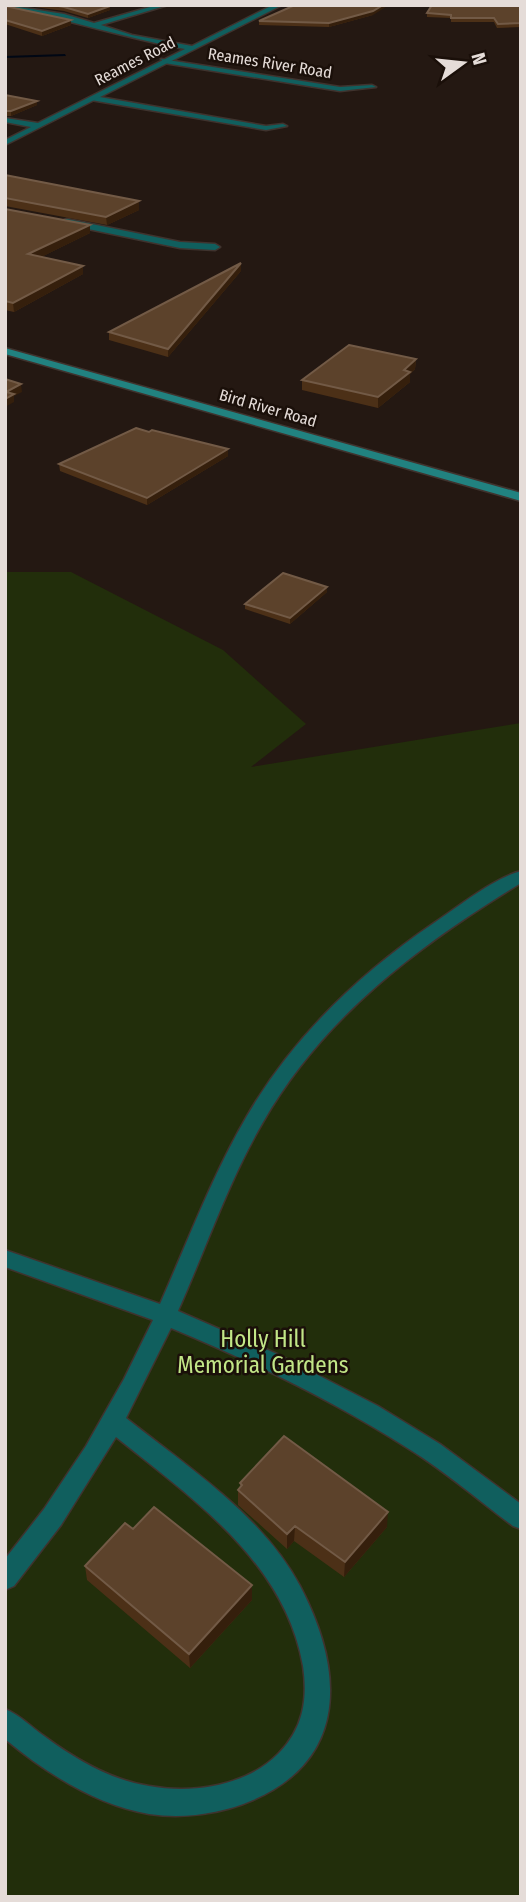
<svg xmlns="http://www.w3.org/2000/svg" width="526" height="1902" viewBox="0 0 526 1902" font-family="'Fira Sans Condensed',sans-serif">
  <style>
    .green { fill: #222e0b }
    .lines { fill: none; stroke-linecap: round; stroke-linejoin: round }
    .stream { fill: #000714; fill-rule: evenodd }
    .lane-casing { stroke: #3f332e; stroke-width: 3 }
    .street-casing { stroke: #3f332e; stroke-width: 3 }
    .secondary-casing { stroke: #3f332e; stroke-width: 3 }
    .lane { fill: #105f5e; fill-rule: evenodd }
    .street { fill: #105f5e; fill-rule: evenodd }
    .secondary { fill: #218280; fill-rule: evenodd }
    .wall { fill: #4c3017 }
    .shaded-wall { fill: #351f0c }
    .building { fill: #5c422b; stroke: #725a46; stroke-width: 2 }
    .labels { text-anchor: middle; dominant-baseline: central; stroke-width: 5; stroke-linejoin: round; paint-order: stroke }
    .far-street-label { font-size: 16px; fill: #e5dcd8; stroke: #1a0f09 }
    .near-park-label { font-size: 23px; fill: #c2e687; stroke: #1a0f09 }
  </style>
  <rect width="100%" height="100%" fill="#241812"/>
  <path class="green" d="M5,572h66l152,78 83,74 -55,43 270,-44v1174h-516z"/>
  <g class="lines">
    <path class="stream" d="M65,54l1,2 -61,2v-2z"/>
    <defs>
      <path id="lane" d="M161,59l179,28 32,-2 4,2 -36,4 -176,-28z
        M94,96l172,30 17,-2 4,2 -21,4 -175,-30z
        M67,219l113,23 35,2 5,3 -5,3 -35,-2 -116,-24v-4z
        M521,871v12c-102,62 -198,134 -258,239 -35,60 -57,126 -85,189l99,43 101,52 62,38 81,60v25l-8,-3c-35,-26 -67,-54 -104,-77 -75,-48 -156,-87 -238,-121l-45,90c62,49 136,97 174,168 43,82 50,172 -47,214 -32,14 -69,19 -104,14 -53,-9 -103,-41 -144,-75v-30c15,6 26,18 39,27 31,23 66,44 105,50 44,8 97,0 129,-32 25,-25 30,-54 25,-88 -18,-104 -110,-167 -187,-229l-55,88 -47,61 -9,4v-31l39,-50 42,-63 38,-67 29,-59 -148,-53v-17l155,54c28,-63 52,-128 87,-188 46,-79 112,-142 187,-193 24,-16 60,-45 87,-52z"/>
      <path id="street" d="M5,5l59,9 30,9 63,-18h11l-67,20 31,10 60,11 81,-41h9l-277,140v-5l26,-13 -26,-5v-4l33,5 147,-74c-61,-11 -119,-31 -180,-41z"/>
      <path id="secondary" d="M5,348l516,145v8l-516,-147z"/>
    </defs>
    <use href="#lane" class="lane-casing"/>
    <use href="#street" class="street-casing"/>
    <use href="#secondary" class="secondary-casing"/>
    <use href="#lane" class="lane"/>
    <use href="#street" class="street"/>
    <use href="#secondary" class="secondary"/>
  </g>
  <path class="wall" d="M20,5h88l2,5 -22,8 -24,-7z
    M521,5v22l-24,1 -3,-6h-43v-4l-24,-1v-4z
    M5,6l66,19 -29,11 -37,-12z
    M373,15l-44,12 -70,-2v-4z
    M5,95l32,10 -26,11h-6z
    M5,175l134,35 -32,15 -102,-19z
    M5,209l85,16v8l-49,24 42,9v8l-69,38 -9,-2z
    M241,271l-73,86 -59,-17v-8z
    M416,359l-1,10 -5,5v8l-32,26 -76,-18v-10z
    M149,432l79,24 -81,49 -87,-34 -1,-7z
    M327,592l-37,32 -45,-15v-5z
    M240,1483l147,44 -43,50 -50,-36 -7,8 -49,-44v-15l2,-3z
    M133,1529l119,71 -62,68 -103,-88 -2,-14z"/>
  <path class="shaded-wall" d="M383,5h6l-16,10 -44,12v-4z
    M110,6v4l-22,8v-4z
    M71,20v5l-29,11v-5z
    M37,101v4l-26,11v-5z
    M139,201v9l-32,15 -1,-8z
    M90,225v8l-61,30 -1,-9z
    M241,263v8l-73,86v-8z
    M83,266v8l-69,38 -1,-9z
    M416,359l-1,10 -5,5v8l-32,26v-11z
    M21,384l1,8 -8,4v6l-9,5 1,-15z
    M228,449v7l-81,49v-7z
    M327,587v5l-37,32v-6z
    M388,1512l-1,15 -43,50 1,-15z
    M295,1526l-1,15 -7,8v-15z
    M252,1585v15l-62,68 -1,-14z"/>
  <path class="building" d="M53,5h55l2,1 -22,8 -24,-7z
    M295,5h88l-10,6 -44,12 -70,-2z
    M432,5h89v18l-23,1 -4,-6h-43v-3l-24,-2z
    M5,6l66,14 -29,11 -37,-11z
    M5,95l32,6 -26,10h-6z
    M5,175l134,26 -33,16 -101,-19z
    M5,209l85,16 -62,29 55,12 -70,37 -8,-2z
    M241,263l-73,86 -59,-17z
    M349,345l67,14 -12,11 6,2 -32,25 -76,-17z
    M5,379l16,5 -15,8 8,2 -9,5z
    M136,428l13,4 3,-2 76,19 -81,49 -88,-34z
    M283,573l44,14 -37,31 -45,-14z
    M284,1436l104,76 -43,50 -50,-36 -8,8 -49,-44 4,-5 -2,-2z
    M154,1507l98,78 -63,69 -104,-88 40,-43 8,6z"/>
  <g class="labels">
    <g class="far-street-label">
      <text transform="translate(135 61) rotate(-27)">Reames Road</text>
      <text transform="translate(270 63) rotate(9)">Reames River Road</text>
      <text transform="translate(268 408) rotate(16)">Bird River Road</text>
    </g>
    <g class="near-park-label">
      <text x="263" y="1339">Holly Hill<tspan x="263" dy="26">Memorial Gardens</tspan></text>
    </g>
  </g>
  <rect width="526" height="1902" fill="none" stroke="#e5dcd8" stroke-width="14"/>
  <g transform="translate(463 63) rotate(75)" stroke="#1a0f09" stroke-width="5" paint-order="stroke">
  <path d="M0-5L12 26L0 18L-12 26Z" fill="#e5dcd8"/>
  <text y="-10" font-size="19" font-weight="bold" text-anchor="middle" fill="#e5dcd8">N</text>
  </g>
</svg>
